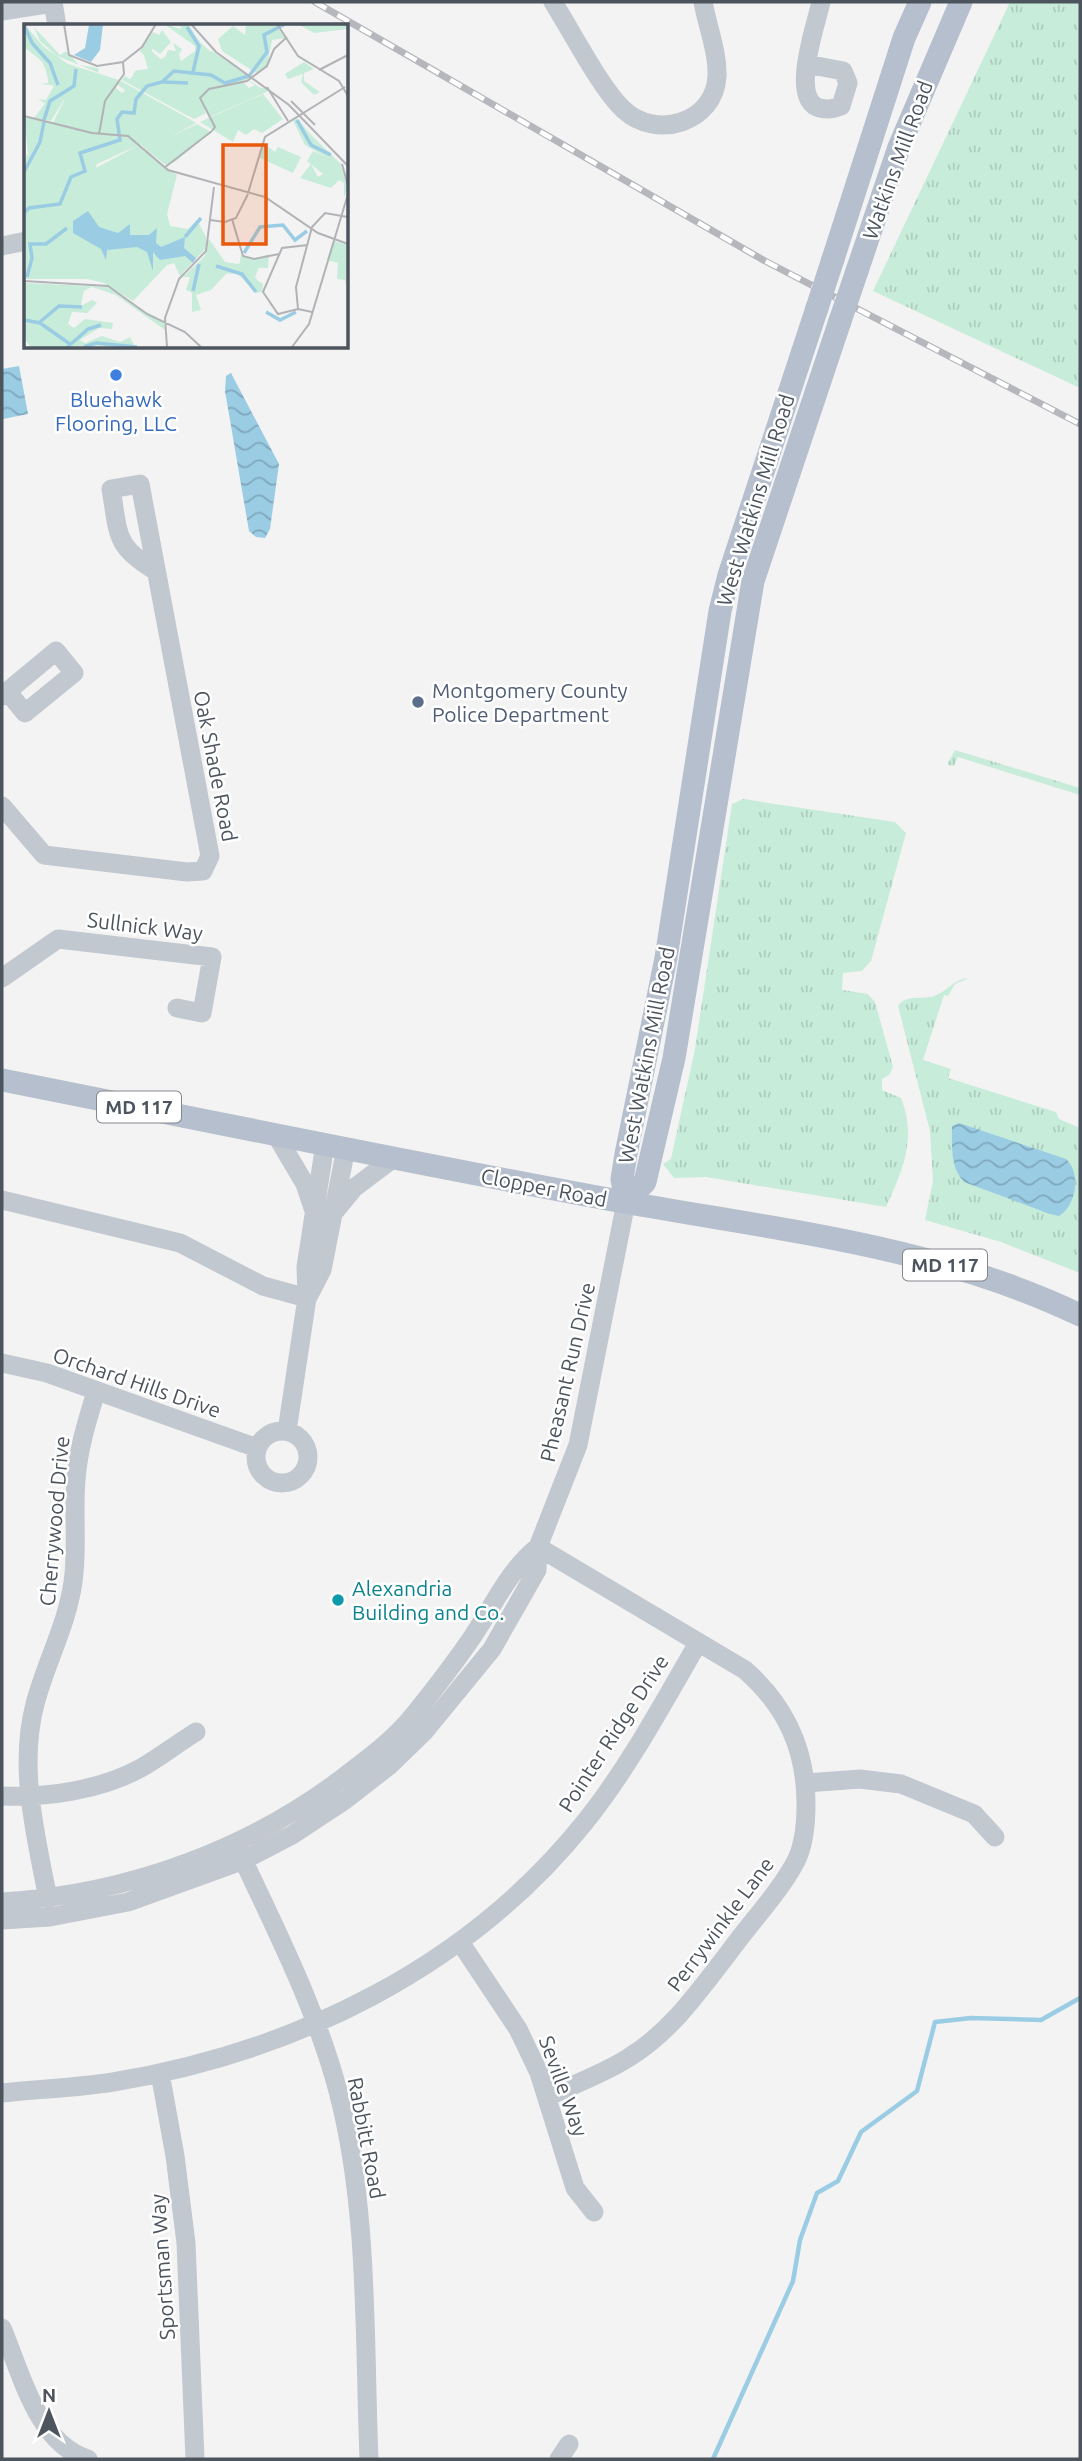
<svg xmlns="http://www.w3.org/2000/svg" width="1082" height="2461" viewBox="0 0 1082 2461" font-family="Ubuntu,sans-serif">
  <style>
    .grass { fill: url(#grass-tufts) }
    .water { fill: url(#water-waves) }
    .lines { fill: none; stroke-linecap: round; stroke-linejoin: round }
    .stream { stroke: #9acce4; stroke-width: 4.5 }
    .minor { stroke: #c2c8cf; stroke-width: 19 }
    .major { stroke: #b6bfcd; stroke-width: 23 }
    .rail-casing { stroke: #b5b7bc; stroke-width: 7 }
    .rail { stroke: #fff; stroke-width: 4.5; stroke-dasharray: 13; stroke-linecap: butt }
    .major-bridge { stroke: #b6bfcd; stroke-width: 23 }
    .shop-dot { fill: #3f7fe0; stroke: #fff; stroke-width: 2.5 }
    .service-dot { fill: #5c6f8a; stroke: #fff; stroke-width: 2.5 }
    .culture-dot { fill: #0f9aa8; stroke: #fff; stroke-width: 2.5 }
    .labels { text-anchor: middle; dominant-baseline: central; stroke-width: 5; stroke-linejoin: round; paint-order: stroke }
    .shield { fill: #fff; stroke: #82878e; stroke-width: 2 }
    .shield-label { font-size: 19px; font-weight: bold; fill: #4c545e }
    .street-label { font-size: 21px; fill: #4c545e; stroke: #fff }
    .shop-label { font-size: 21px; fill: #366cbe; stroke: #fff }
    .service-label { font-size: 21px; fill: #4e5e75; stroke: #fff; text-anchor: start }
    .culture-label { font-size: 21px; fill: #0d838f; stroke: #fff; text-anchor: start }
    .inset-river { fill: none; stroke: #9acce4; stroke-width: 3.5 }
    .inset-road { fill: none; stroke: #b1b3b7; stroke-width: 2 }
    .view { fill: #e8590c; fill-opacity: 0.15; stroke: #e8590c; stroke-width: 3.5 }
    .inset-edge { fill: none; stroke: #4c545e; stroke-width: 3.5 }
  </style>
  <defs>
    <pattern id="grass-tufts" width="24" height="20" patternUnits="userSpaceOnUse" patternTransform="scale(1.75)"><rect width="24" height="20" fill="#c7ecd9"/><path d="M3 7l-1-3M5 7V3M7 7l1-3M15 17l-1-3M17 17v-4M19 17l1-3" fill="none" stroke="#adccbd"/></pattern>
    <pattern id="water-waves" width="16" height="10" patternUnits="userSpaceOnUse" patternTransform="scale(1.75)"><rect width="16" height="10" fill="#9acce4"/><path d="M0 5q4-4 8 0t8 0" fill="none" stroke="#80a8bc"/></pattern>
  </defs>
  <rect width="100%" height="100%" fill="#f4f3f3"/>
  <path class="grass" d="M1010,2h70v386l-207,-97z
    M955,750l125,38v7l-122,-38 -4,9 -7,-1z
    M743,799l152,23 11,11 -35,128 -9,10 -19,2 -1,17 26,4 7,8 18,65 -4,8 -7,4v11l19,8c16,40 2,72 -15,109l-180,-30 -32,1 -11,-14 8,-5 24,-110 37,-245z
    M969,978l-14,6 -7,12 -4,-1 -21,65 28,9 -3,9 108,34 3,7 21,9v145l-79,-31 -76,-22 8,-39 -3,-50 -32,-125c7,-12 24,-6 36,-10 14,-5 20,-17 35,-18z"/>
  <path class="water" d="M19,366l9,48 -25,5 -1,-50z
    M231,373l48,91 -9,65 -5,9 -9,-1 -7,-6 -24,-140 1,-15z
    M959,1123l107,36c15,13 11,46 -7,57l-9,-2 -86,-32c-14,-14 -12,-37 -12,-56z"/>
  <g class="lines">
    <path class="stream" d="M713,2459l80,-178 7,-41 17,-47 21,-12 23,-49 56,-41 18,-69 36,-4 70,2 39,-22"/>
    <path class="minor" d="M53,2l4,24
      M553,2c18,28 48,87 71,108 32,30 91,13 93,-34 1,-24 -10,-51 -14,-74
      M2,11l51,-8
      M807,64l36,7 5,12 -7,23c-7,3 -13,4 -21,2 -31,-8 -4,-83 1,-106
      M2,246l24,-5
      M2,696l54,-45 18,22 -49,40 -18,-22
      M2,806l42,49 143,17 16,-1 7,-15 -70,-372 -29,5c8,46 3,57 45,82
      M2,978l56,-39 154,18 -10,56 -25,-5
      M276,1135l29,49 8,24
      M2,1200l178,43 83,43 44,12
      M336,1210l18,-22 40,-30
      M308,1297l14,-27 24,-122
      M2,1363l45,10 210,75
      M256 1457a26 26 0 1 1 52 0a26 26 0 1 1-52 0Z
      M287,1431l20,-133 -1,-31 19,-123
      M538,1547l207,123c41,36 61,79 61,134 0,19 -2,41 -10,57 -17,32 -45,61 -66,90 -30,39 -59,81 -102,107 -25,16 -54,26 -81,39
      M806,1783l54,-4 41,5 73,30 21,23
      M2,1796c44,2 99,-6 139,-28 19,-11 37,-25 55,-36
      M239,1851c36,77 77,157 99,240 31,118 26,247 31,368
      M48,1899c-12,-63 -30,-131 -13,-195 11,-42 32,-79 38,-122 5,-33 0,-68 3,-102 2,-30 11,-59 20,-88
      M2,1902c127,-8 251,-53 351,-132 21,-16 43,-33 59,-53 21,-26 42,-53 61,-81 21,-31 35,-65 65,-89
      M2,1920l48,-3 78,-15 116,-42 48,-25 53,-35 45,-35 34,-33 68,-83 45,-79 1,-23 40,-102 48,-243
      M460,1942l58,87 21,44 36,115 19,24
      M160,2073l15,83 11,87 9,216
      M2,2093c36,-4 74,-5 111,-11 182,-30 355,-114 472,-260 44,-55 78,-119 113,-179
      M2,2328c19,44 35,116 86,131
      M559,2459l10,-15"/>
    <path class="major" d="M833,259l71,-221 16,-36
      M857,271l42,-124 62,-145
      M2,1080c207,41 414,84 622,122 154,28 313,44 456,113
      M626,1202l-4,-23 4,-25 40,-196 54,-347 9,-36 88,-267
      M626,1202l19,-20 29,-124 79,-477 87,-260"/>
    <defs>
      <path id="rail" d="M315,2l450,259 315,163"/>
    </defs>
    <use href="#rail" class="rail-casing"/>
    <use href="#rail" class="rail"/>
    <path class="major-bridge" d="M817,308l16,-49
      M840,321l17,-50"/>
  </g>
  <circle class="shop-dot" cx="116" cy="375" r="7"/>
  <circle class="service-dot" cx="418" cy="702" r="7"/>
  <circle class="culture-dot" cx="338" cy="1600" r="7"/>
  <g class="labels">
    <g class="shield">
      <rect x="97" y="1091.5" width="84" height="31" rx="5"/>
      <rect x="903" y="1249.5" width="84" height="31" rx="5"/>
    </g>
    <g class="shield-label">
      <text x="139" y="1107">MD 117</text>
      <text x="945" y="1265">MD 117</text>
    </g>
    <g class="street-label">
      <text transform="translate(897 160) rotate(-70)">Watkins Mill Road</text>
      <text transform="translate(755 500) rotate(-73)">West Watkins Mill Road</text>
      <text transform="translate(216 766) rotate(79)">Oak Shade Road</text>
      <text transform="translate(145 926) rotate(7)">Sullnick Way</text>
      <text transform="translate(646 1055) rotate(-79)">West Watkins Mill Road</text>
      <text transform="translate(544 1187) rotate(11)">Clopper Road</text>
      <text transform="translate(567 1372) rotate(-77)">Pheasant Run Drive</text>
      <text transform="translate(137 1382) rotate(19)">Orchard Hills Drive</text>
      <text transform="translate(54 1521) rotate(-85)">Cherrywood Drive</text>
      <text transform="translate(613 1733) rotate(-57)">Pointer Ridge Drive</text>
      <text transform="translate(720 1924) rotate(-53)">Perrywinkle Lane</text>
      <text transform="translate(564 2086) rotate(70)">Seville Way</text>
      <text transform="translate(367 2138) rotate(79)">Rabbitt Road</text>
      <text transform="translate(162 2267) rotate(-94)">Sportsman Way</text>
    </g>
    <g class="shop-label">
      <text x="116" y="399">Bluehawk<tspan x="116" dy="24">Flooring, LLC</tspan></text>
    </g>
    <g class="service-label">
      <text x="432" y="690">Montgomery County<tspan x="432" dy="24">Police Department</tspan></text>
    </g>
    <g class="culture-label">
      <text x="352" y="1588">Alexandria<tspan x="352" dy="24">Building and Co.</tspan></text>
    </g>
  </g>
  <g transform="translate(24 24)">
    <rect width="324" height="324" fill="#f4f3f3"/>
    <path d="M280,38l10,7 -10,4v8l16,11 -6,3 -13,-13 2,-8 -15,5 -3,-5zM234,63l13,3 -61,27 -5,-8zM273,94l13,16 34,33 -39,-22 -12,-24zM167,96l5,3 -33,18 -18,8 -4,-5zM240,120l11,8 3,-5 23,10 -8,16 -35,-16zM115,121l4,5 -119,68v-12zM309,217l15,4 -2,42 -1,-7 -8,-1 1,-16 -11,-3z" fill="#c7ecd9"/>
    <path d="M0,0l20,23 24,17 51,16 -3,8 6,5 3,-3 -7,-5 3,-4 65,36 -59,18 -73,-13 13,-27 -17,21 1,6 -5,-18 -8,-5 8,1 8,-14 -5,-2 -5,-21 -20,-16zM140,0l17,5 -1,-5h8l12,18 49,46 6,-3 -7,-4 4,1 7,5 -71,29 -66,-36 3,-4 6,4 4,-9 13,-2 1,-9 -9,-9 13,-19 6,3 3,-5 9,12 -11,12 -9,-6 4,10 9,2 4,-10 8,1 -3,-8 9,6 -5,9 4,3 14,-10v-5zM10,3l26,28 6,-4 13,14 19,3 1,5 -42,-17 -17,-15zM239,70l20,25 -21,14 -8,-4 -8,6 -8,-5 -5,12 -33,-20zM289,127l27,12 8,25 -4,9v-14l-5,-3 -8,8 -31,-10 11,-14 7,13 5,-3 -16,-13zM185,215l16,23 34,5 -4,10 5,7h-9l-17,-12 -8,2 -15,16 -15,5 5,15 -9,2v-19l-6,-4 20,-35zM0,259l83,4 57,36 1,7 -49,-35 -24,-8 -9,4 -2,15 11,-6 5,3 -10,10 -15,-1 -4,12 6,4 11,-9 28,4 -1,6 -13,-1 -19,12 5,3 17,-7 18,6 10,-5 4,8 -102,2z" fill="#c7ecd9"/>
    <path d="M222,0h29l10,14 -13,2 -5,26 -11,7 -34,-22 -4,-12 15,-13 12,9zM274,0h50v5l-34,4zM4,9l33,31 59,18 -14,20 -7,31 9,-7h9l5,-15 13,10 13,-2 -2,-12 -13,-2 12,-10 46,25 -51,25 -87,-22 13,-27 -15,25 -17,-3 21,-28 -2,-5 -14,-1 9,-1 1,-7 -12,-24 -13,-8zM128,9l5,4 -6,14 10,8 17,-9 3,12 31,-11 39,26 -11,7 3,11 -24,-1 -1,-7h-5l-14,13 7,13 -12,6 -65,-38 7,-10 12,-2 -6,-21zM0,93l102,19 13,9 -42,19 -2,7 48,-21 34,25 -10,39 3,12 18,3 9,-9 9,17v11l-26,28 -6,-13 -7,2 -34,36 -29,-18 -17,-4h-63v-61l9,-10 -9,1v-46l4,-10zM173,100l14,8 -36,30 -9,3 -21,-16zM184,216l19,25 12,1 2,-11 12,5 16,-6 -1,14 -24,-1v5l19,12 -1,8 -6,1 -18,-19 -18,-1 -21,21 -13,-4 4,-13h-7l22,-21zM0,260l61,2 -5,23 -8,1 -8,12 17,13 -8,12h-42l-7,-8z" fill="#c7ecd9"/>
    <path d="M79,0l-3,26 -9,12 -17,-7 11,-7 4,-23zM64,187l11,16 19,6 12,-9v11h19l8,-7 -1,15 5,4 24,-10 -1,11 12,10 -3,5 -8,-7 -25,4 -7,-8v19l-6,-19 -10,-5 -30,3 -1,10 -5,-11 -28,-16v-12z" fill="#9acce4"/>
    <path class="inset-river" d="M0,1l8,18 18,20 8,22M163,3l12,19 -6,26M139,58l25,1M20,96l6,-19 24,-15 2,-17M273,96l14,25 20,10M0,148l16,-30 4,-20M0,189l5,-5 31,-4 11,-27 14,-6 -5,-18 40,-13 -3,-21 5,-7 12,1 2,-14 11,-13 15,-4 12,-11 37,4 14,8 24,-7 18,-24 -3,-17 21,-11M161,213l16,-19M220,229l16,-26 23,-2 12,15 12,-9M192,242l26,8 14,18M3,253l5,-19 -2,-14h16l21,-16M169,267l6,-27M242,288l14,8 16,-8M0,296l16,3 30,21 -2,3M16,298l19,-16 23,1M47,320l17,-15 13,-4M60,323l12,-4 41,4"/>
    <path class="inset-road" d="M40,0l5,31 28,11 26,-4 19,-15 14,-23M167,0l25,28 73,53 59,61M253,0l21,32 41,25 9,15M295,46l29,-15M243,63l21,34M267,77l24,24M0,92l68,17 36,3 40,34 97,27 53,36 30,11M188,107l3,-4 -15,-29 9,-9 38,-8 20,-15 7,-17 13,-12M75,110l6,-33 19,-27 -1,-12M318,140l6,22M140,144l48,-37M224,169l17,-56 80,-50M208,195l11,37 11,3 25,-5M186,196l15,2 11,-4 12,-24M284,221l-26,3 -19,44 15,22 20,-5 14,3M0,257l84,5 39,28 38,18 16,15M274,285l-2,-22 16,-60 13,-14 23,4M143,323l-2,-29 14,-39 27,-28 8,-64M268,323l17,-23 39,-130"/>
    <path class="view" d="M199,121h43v99h-43z"/>
    <rect width="324" height="324" class="inset-edge"/>
  </g>
  <rect width="1082" height="2461" fill="none" stroke="#4c545e" stroke-width="7"/>
  <g transform="translate(49 2412)" stroke="#ffffff" stroke-width="5" paint-order="stroke">
  <path d="M0-5L12 26L0 18L-12 26Z" fill="#4c545e"/>
  <text y="-10" font-size="19" font-weight="bold" text-anchor="middle" fill="#4c545e">N</text>
  </g>
</svg>
